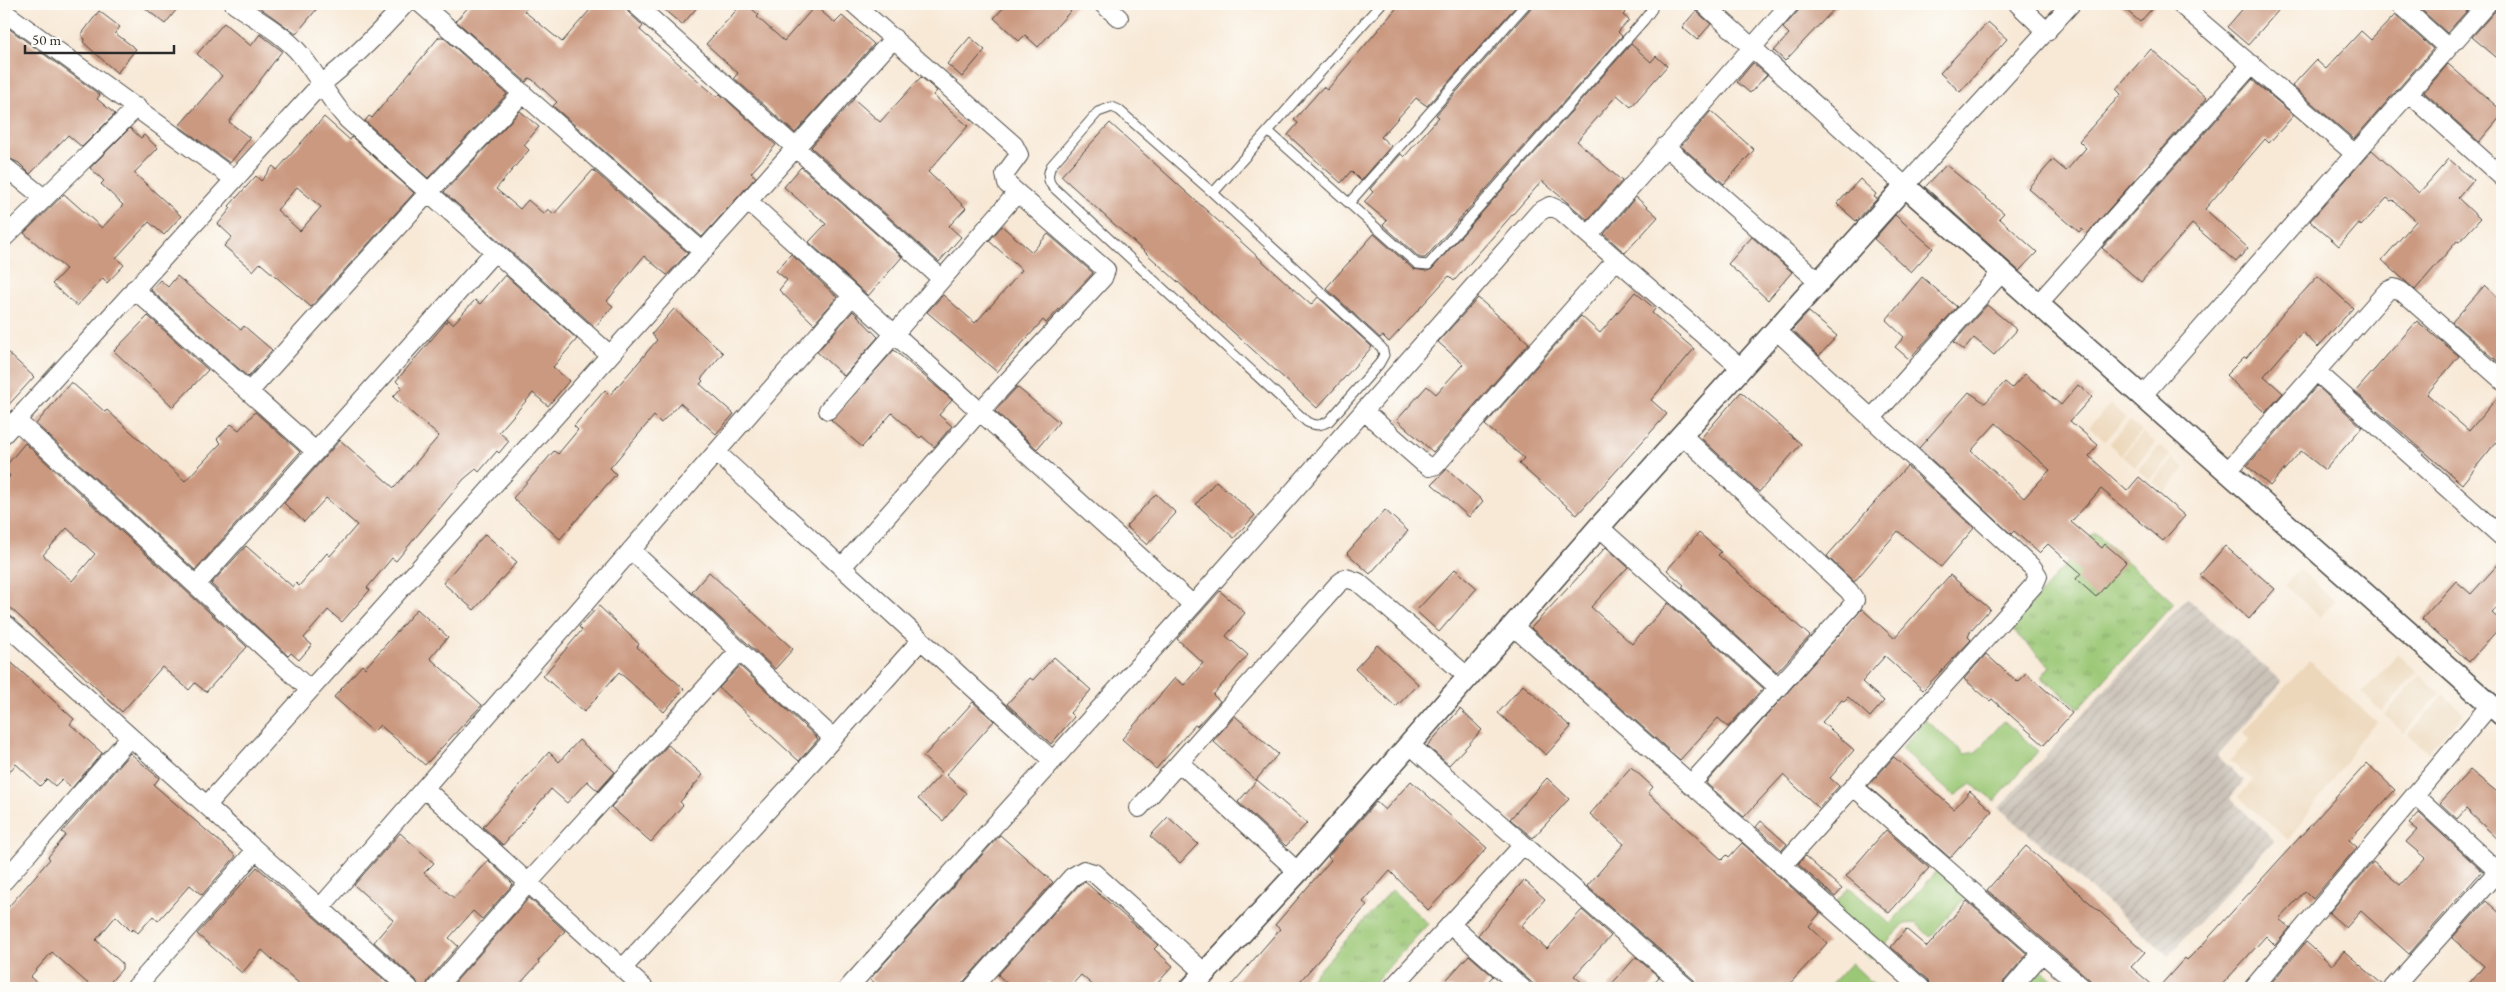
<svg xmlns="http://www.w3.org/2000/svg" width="2506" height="992" viewBox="0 0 2506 992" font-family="'EB Garamond',serif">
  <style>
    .built { fill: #ecd7ba }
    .industrial { fill: url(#industrial-furrows) }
    .grass { fill: #9bc876; stroke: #637a50 }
    .park { fill: url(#park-tufts); stroke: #637a50 }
    .building { fill: #cb9980; fill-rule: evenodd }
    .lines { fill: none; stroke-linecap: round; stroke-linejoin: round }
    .service-casing { stroke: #4a4845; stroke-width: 11 }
    .minor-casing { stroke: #4a4845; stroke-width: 20 }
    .tertiary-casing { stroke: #4a4845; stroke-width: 24 }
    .service { stroke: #fff; stroke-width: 9 }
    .minor { stroke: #fff; stroke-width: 18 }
    .tertiary { stroke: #fff; stroke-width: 21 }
  </style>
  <defs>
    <pattern id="industrial-furrows" width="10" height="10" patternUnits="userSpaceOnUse" patternTransform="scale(1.25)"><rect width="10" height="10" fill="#cbc2b8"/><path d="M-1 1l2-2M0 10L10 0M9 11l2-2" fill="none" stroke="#aea79e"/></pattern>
    <pattern id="park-tufts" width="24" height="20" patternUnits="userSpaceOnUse" patternTransform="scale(1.25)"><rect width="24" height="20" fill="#9bc876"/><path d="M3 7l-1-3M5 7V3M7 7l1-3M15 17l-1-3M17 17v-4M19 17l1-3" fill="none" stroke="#7fa361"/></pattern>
  </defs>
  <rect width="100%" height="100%" fill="#fdfcf7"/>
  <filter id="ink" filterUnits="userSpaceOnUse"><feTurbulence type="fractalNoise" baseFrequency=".02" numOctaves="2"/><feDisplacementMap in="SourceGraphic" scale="10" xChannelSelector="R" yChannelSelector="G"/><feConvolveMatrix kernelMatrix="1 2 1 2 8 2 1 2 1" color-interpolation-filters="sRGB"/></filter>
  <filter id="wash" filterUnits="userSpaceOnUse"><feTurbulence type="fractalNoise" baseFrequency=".0096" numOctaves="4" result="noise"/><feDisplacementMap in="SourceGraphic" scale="20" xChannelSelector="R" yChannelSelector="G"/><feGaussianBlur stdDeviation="1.12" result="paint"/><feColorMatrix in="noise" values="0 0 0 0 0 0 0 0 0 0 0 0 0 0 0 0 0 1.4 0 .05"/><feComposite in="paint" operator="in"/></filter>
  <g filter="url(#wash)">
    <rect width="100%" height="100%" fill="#f8e9d7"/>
    <path class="built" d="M2110,404l16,14 -21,23 -16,-14z
      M2129,421l13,10 -21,24 -12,-11z
      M2143,433l13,10 -21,24 -12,-11z
      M2159,446l12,10 -21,24 -12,-10z
      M2173,458l12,10 -20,24 -12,-10z
      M2300,569l35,32 -15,16 -35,-32z
      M2398,654l20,18 -36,40 -20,-19z
      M2309,661l68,61 -18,18 -19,31 -52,69 -49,-43 14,-17 -23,-19 20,-22 -7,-7z
      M2420,675l20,19 -36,39 -20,-18z
      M2444,695l20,18 -36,39 -20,-18z"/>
    <path class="industrial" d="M2187,598l95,84 -65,74 27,24 -14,18 44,42 -106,116 -169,-148z"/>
    <path class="grass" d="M1925,720l40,34 11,-2 28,-31 34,30 -43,50 -24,-17 -17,12 -53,-47z
      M1938,870l29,25 -37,42 -14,-14 -12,1 -33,35 -48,-42 26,-30 41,37z
      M1851,963l27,25h-50z"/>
    <path class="park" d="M2094,532l80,71 -95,105 -38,-31 9,-11 -40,-38z
      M1392,890l36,34 -59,64h-67z
      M2041,969l21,19h-38z"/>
    <g id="blocks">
      <path class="building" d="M140,4h41l-16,20z
        M255,4h66l-25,30z
        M471,4h59l-6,7 38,31 33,-38h30l3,8 15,14 -3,4 77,67 3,-3 56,51 -25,28 5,4 -54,60 -149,-131 4,-4 -24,-22 -4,-2 -3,4 -70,-61z
        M651,4h49l-18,21 -22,-19 -3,4z
        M742,4h4l13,11 -2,2 27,24 31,-35 20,17 7,-7 32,28 -79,89 -61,-55 4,-5 -32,-29z
        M1007,4h70l-39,43 -13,-12 -6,6 -25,-23z
        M1400,4h118l-91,102 -11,-8 -35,39 10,9 -30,35 -10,-10 -10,12 -53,-48 10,-12 -4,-3 29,-33 4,3z
        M1532,4h101l-10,11 6,5 -11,12 4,4 -197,222h-5l-37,-33 4,-4 -23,-19 9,-10 -3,-3 31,-35 3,3 35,-40 -3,-2 95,-107z
        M1800,4h39l-54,57 -11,-10 15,-17 -6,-6 15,-17z
        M2119,4h37l-16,18z
        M2247,4h37l-36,41 -21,-18z
        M2415,4h58l-26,29z
        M2497,4h5v58l-30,-25 23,-26z
        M99,11l21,16 -5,6 21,16 -19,24 -34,-31 2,-3 -4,-4z
        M1696,11l15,13 -14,16 -15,-13z
        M2395,15l38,34 -79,90 -62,-53 24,-26 10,9 35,-38 10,9z
        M1988,22l19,17 -47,53 -20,-19z
        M224,23l27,23 9,-12 22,17 -53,71 21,16 -20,25 -51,-37 43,-50 -25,-22z
        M4,25l96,70 -3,4 18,15 -33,33 -14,-12 -38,39 -11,-11 -15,-7z
        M439,37h4l64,57 -79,84 -63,-57 4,-5 3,2z
        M970,37l15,13 -23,27 -15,-13z
        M1631,44l20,18 5,-6 11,10 -36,41 -14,-12 -40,46 45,40 -34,39 -46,-39 -88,100 -5,-5 -60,66 -6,-6 -3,2 -54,-50 48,-54 39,35 14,2 5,-2z
        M2151,49l56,49 -120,136 -5,-5 -3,3 -51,-44 25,-28 13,11 20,-23 -7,-7 42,-47 -5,-5z
        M1753,63l14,12 -17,18 -13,-11z
        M2448,64l54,47v4l-23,27 -55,-50z
        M921,77l16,14 -4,4 35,31 -40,46 38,36 -17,18 12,11 -22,25 -128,-115 43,-48 26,23z
        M2252,80l42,35 -25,28 -4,-4 -60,70 43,39 -12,14 -44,-38 -51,58 -39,-34z
        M520,111l19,16 -15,18 5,5 -33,39 24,20 8,-9 16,14 4,-5 6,5 39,-44 95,83 -21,22 -23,-19 -37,45 6,5 -18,21 -151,-135z
        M1711,111l43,39 -30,34 -43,-38z
        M324,117l26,23 2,-3 62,56 -103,114 -51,-44 -7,8 -29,-25 8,-9 -14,-13 13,-16 -2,-2 27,-30 5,5 12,-15 4,4zM297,187l24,20 -21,24 -23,-21z
        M1110,123l201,182 7,-8 54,50 -55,61 -256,-232z
        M130,128l11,10 3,-3 14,13 -24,25 47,43 -17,19 -15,-13 -33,36 8,7 -17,18 -4,-5 -26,28 -25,-22 14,-15 -42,-36 40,-39 38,34 21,-23 -22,-21 3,-3 -14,-13z
        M2372,150l47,43 30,-34 24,21 -15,18 22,21 -21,23 -2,-1 -42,49 -33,-30 34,-39 -23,-21 -2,1 -4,-3 -26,28 -2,-3 -20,23 -29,-25z
        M1946,165l58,48 -5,5 38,34 -18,19 -94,-84z
        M801,167l101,90 -34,39 -59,-54 17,-18 -42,-37z
        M1860,179l16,15 -2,3 3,2 -21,22 -19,-17z
        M1636,197l22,20 -33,36 -21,-19z
        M1895,215l38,33 -22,24 -37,-33z
        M1002,226l30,26 16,-18 45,39 -47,50 -3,-3 -46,52 -70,-60 16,-17 32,28 32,-35 15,-18 -33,-29z
        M1752,237l40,35 -24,28 -40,-36z
        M791,254l46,43 -23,27 -35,-34 8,-10 -11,-9z
        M505,275l72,64 -24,28 16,14 -21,25 -15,-13 -34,39 10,9 -10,12 -2,-2 -18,21 -3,-3 -12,10 -68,82 -4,-3 -25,30 3,2 -28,32 -14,-12 -24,28 8,7 -13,15 -8,-7 -3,3 -77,-72 35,-38 47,41 3,-4 3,3 28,-33 3,3 27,-31 -31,-27 -22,24 -20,-19 56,-63 54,48 45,-52 -46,-39 9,-10 -6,-6 52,-61 5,4 22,-24 5,4z
        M177,276l64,54 3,-4 28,24 -24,27 -97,-87 9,-10 8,7z
        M2318,276l35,32 -35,39 -16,-15 -38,44 19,17 -18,20 -39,-38 18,-18 2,1 37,-44z
        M1922,277l35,30 -48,52 -14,-12 9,-10 -18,-17z
        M2485,285l17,16v64l-50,-43z
        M1635,292l20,17 -3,4 42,36 -43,51 16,14 -90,101 -58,-51 5,-6 -39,-33 96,-109 19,17z
        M1478,298l51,45 -96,109 -36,-32 30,-34 9,8 27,-30 -25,-22z
        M1987,305l30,25 -23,25 -20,-17 -10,12 -10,-8z
        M674,309l49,44 -22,26 2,2 -3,3 34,30 -18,20 -36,-31 -19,20 -7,-7 -44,52 6,6 -56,65 -47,-41 41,-47 4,3 20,-24 -4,-4 31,-36 5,5 27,-31 20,-24 -5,-6z
        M853,311l25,26 -34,39 -27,-24z
        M1809,312l28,24 -18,20 -27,-26z
        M148,316l60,54 -35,37 -59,-56z
        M2417,321l42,35 -32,38 42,37 33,-39v43l-40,49 -107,-92z
        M4,349l30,28 -30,33z
        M894,350l58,50 -13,15 13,11 -18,21 -12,-11 -2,2 -28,-25 -30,34 -31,-27z
        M2025,374l36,31 17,-20 14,12 -22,24 28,24 -9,11 38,35 12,-14 46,39 -22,25 -62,-52 -30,33 31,26 3,-4 21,18 -30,35 -20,-18 5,-6 -33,-29 -9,9 -25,-22 -3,3 -92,-86 50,-56 16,11 20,-21 7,6zM1996,423l54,47 -26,28 -53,-47z
        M71,382l34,30 2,-2 78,71 36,-38 -4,-4 14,-15 8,6 16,-18 45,40 -105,118 -159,-146z
        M2317,386l45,41 -37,43 -24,-19 -31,35 -23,-20z
        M1017,387l42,35 -22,27 -42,-38z
        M1741,392l60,52 -42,48 -58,-54z
        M25,443l222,204 -41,45 -11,-9 -6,7 -27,-23 -40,45 -118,-110v-119l6,-7 -6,-8zM67,528l28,26 -23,27 -29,-26z
        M1907,466l67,62 -33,39 -43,-36 -44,51 -27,-26z
        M1447,469l36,32 -14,16 -37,-33z
        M1216,481l39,34 -21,23 -38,-34z
        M1156,494l20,19 -29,32 -21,-19z
        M1385,510l23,21 -38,43 -23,-21z
        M1699,533l22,19 -3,3 92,81 -33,36 -95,-85 2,-2 -17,-15z
        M485,534l32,28 -43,48 -31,-27z
        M2225,546l50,43 -26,30 -49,-44z
        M1606,547l22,20 -37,40 41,37 36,-41 95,85 -35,39 -10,-9 -38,42 -149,-132z
        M2502,560v42l-10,11 10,9v3l-33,37 -47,-43 34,-38 15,13z
        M1455,569l22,19 -38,44 -23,-21z
        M709,572l84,77 -18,20 -83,-77z
        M1950,575l40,34 -19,21 -3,7 3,3 -48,50 -38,-34 -23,26 22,19 -14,16 -22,-20 -4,4 -2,-1 -20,22 32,28 -24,28 9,8 -20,22 -36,-33 -39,42 -38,-34 156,-174 32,29z
        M1220,591l25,22 -19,23 22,19 -35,40 7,6 -23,25 -2,-1 -39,44 -34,-30 53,-61 9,7 19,-22 -26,-24z
        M599,606l40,38 -2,3 47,42 -20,23 -45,-40 -35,40 -41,-36 39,-46 -3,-3z
        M417,609l31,28 -18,21 52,47 -57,60 -45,-40 -7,7 -39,-35 28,-32 3,3z
        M1377,645l41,39 -22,23 -41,-38z
        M1986,654l31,28 9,-9 46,40 -28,32 -52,-46 -2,2 -26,-22z
        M4,656l70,63 -4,5 32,29 -30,35 -10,-9 -7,7 -8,-7 -7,7 -24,-22 -12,14z
        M1054,657l37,33 -21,23 4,4 -23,27 -44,-40 23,-26 3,2z
        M740,666l78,73 -19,22 -80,-73z
        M1523,685l48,42 -25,28 -48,-42z
        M973,702l21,19 -48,54 20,18 -23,28 -25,-22 24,-26 -19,-16z
        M1460,709l22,21 -33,35 -22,-19z
        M1235,716l43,38 -22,26 -43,-39z
        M579,740l36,32 -17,19 -11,-10 -20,22 -16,-14 -48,56 -20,-18 66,-75 10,10z
        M668,745l35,30 -23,27 3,3 -32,37 -40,-35z
        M130,753l29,25 -5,7 82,71 -34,39 -12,-10 -32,36 -5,-5 -15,17 -5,-4 -2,2 -15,-15 -20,24 26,23v6l-17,19h-9l-10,-6 -34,-30 -22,25 13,11h-39v-76l46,-53 -2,-2 18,-22 -4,-3z
        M1894,757l60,52 16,-18 22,20 -42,47 -82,-72z
        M2367,763l28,27 -46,50 8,7 -44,52 -8,-8 -26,28 11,9 -15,17 -9,-9 -47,52h-61l27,-30 2,2 15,-15z
        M1631,767l22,20 -5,6 74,67 5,-5 2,2 13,-14 78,70 -11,13 18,17 -41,45h-89l-3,-8 -107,-94 37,-42 -34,-30z
        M2470,770l32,26v47l-36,-34 -9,10 -17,-16z
        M1547,778l22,21 -36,39 -23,-19z
        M1257,780l50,43 -21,23 -48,-44z
        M1411,781l76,67 -59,62 -38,-39 -27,31 4,3 -73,83h-65l51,-59 -5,-4 56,-65 -3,-3 48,-55 9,8z
        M2419,813l63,58 -73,83 -48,-43 -15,17 -17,-15 44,-51 27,23 25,-27 -19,-16 11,-12 -8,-6z
        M1168,817l30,27 -18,19 -30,-27z
        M1761,821l26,23 -5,6 -26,-23z
        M1886,830l43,38 -40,45 -43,-37z
        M400,833l34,30 -10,10 30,25 34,-38 25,24 -31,35 -9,-8 -24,27 9,8 -30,35 -2,7h-7l-3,-8 -42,-38 19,-22 -39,-35z
        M1000,835l53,47 -95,106h-77l-11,-9z
        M2026,846l119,106 -14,15 25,21h-63l-3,-8 -103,-90z
        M1805,856l37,33 -7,8 -37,-33z
        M257,867l47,41 89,80h-89l-42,-38 -20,23 -45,-39z
        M1524,880l21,19 -24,27 26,23 35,-39 29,26 -37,40 15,12h-51l-60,-53z
        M1085,882l73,63 -4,4 19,17 -20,22h-57l-15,-13 -12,13h-13l-8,-6 -6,6h-30l-14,-13 81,-90z
        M529,898l36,33 -27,30 1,2 -23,25h-66z
        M1967,901l60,53 -23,27 -2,7h-71l-3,-8 -37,-33 15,-18 21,18z
        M2486,901l16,14v73h-37l19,-22 -32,-28z
        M2306,942l26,23 12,-14 39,34v3h-116z
        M1469,955l24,21 -11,12h-43z
        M1636,957l23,20 -10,11h-41z"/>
    </g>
  </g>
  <g filter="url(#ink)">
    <use href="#blocks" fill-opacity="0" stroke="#4a4845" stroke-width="1"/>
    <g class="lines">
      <defs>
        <path id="service" d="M1268,131l149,133 11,1 216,-245 8,-11v-5
          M1213,193l169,155 2,7 -5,9 -50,57c-9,5 -13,5 -22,1l-255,-236c-5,-7 -4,-12 -1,-20l47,-54 14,-5 7,3 94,83 168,-189
          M1349,203l177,-199"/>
        <path id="minor" d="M234,4c22,15 50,30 67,51 17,21 28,45 47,65l262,235
          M421,4l282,248
          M635,4l307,275
          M1103,4l16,14
          M1704,4l201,182 166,-182
          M2018,4l29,28
          M2180,4l175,150
          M2399,4l49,44
          M4,12l230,167
          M2409,93l93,84
          M1665,146l153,135
          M4,166l40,32
          M748,201l445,404
          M1589,235l201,-231
          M4,238l133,-131
          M134,289l181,162
          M2038,304l214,-240
          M1775,329l258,239 5,8 -4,9 -252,281
          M2317,372l185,165
          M249,392l179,-199 95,-100
          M2142,396l345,-392
          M828,410l189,-217
          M1364,411l59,52 6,4 7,-2 181,-206
          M1871,419l131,-147
          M16,420l294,270
          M4,434l316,-349c32,-24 58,-51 85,-81
          M1682,435l167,156 6,9 -5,8 -160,177
          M716,452l337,309
          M2227,472l160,-181 7,-3 7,3 101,89
          M1599,527l180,161
          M631,550l202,188
          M842,567l138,-156 123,-133 3,-8 -99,-86 -2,-10 14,-19 -5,-10 -160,-141
          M196,585l298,-333
          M4,623l405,365
          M1514,627l407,361
          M1409,744l278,244
          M1180,763l118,109
          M1854,787l188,166
          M424,788l220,200
          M2415,795l87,80
          M207,805l687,-767
          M1139,808l199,-224 8,-6 12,4 109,94
          M4,881l126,-144
          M320,908l532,-612
          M1450,924l72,64
          M622,969l200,-218 99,-111
          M135,988l121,-138
          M436,988l92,-105 211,-232
          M848,988l345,-383 346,-393 11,-6 11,5 180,157
          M972,988l100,-111 12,-7 10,3 111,100
          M1392,988l131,-143
          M2012,988l30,-35 41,35
          M2253,988l238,-284
          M2393,988l105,-117"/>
        <path id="tertiary" d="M1191,988l107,-116 301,-345 306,-341 597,529"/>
      </defs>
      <use href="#service" class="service-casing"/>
      <use href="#minor" class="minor-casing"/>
      <use href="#tertiary" class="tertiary-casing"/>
      <use href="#service" class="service"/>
      <use href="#minor" class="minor"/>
      <use href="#tertiary" class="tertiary"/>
    </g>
  </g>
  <rect width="2506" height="992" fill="none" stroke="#fdfcf7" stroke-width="20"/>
  <path d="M25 45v8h149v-8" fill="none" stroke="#2b2b2b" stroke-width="2.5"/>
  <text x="32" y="45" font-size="15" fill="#2b2b2b" stroke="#fdfcf7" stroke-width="4" paint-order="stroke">50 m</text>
</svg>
